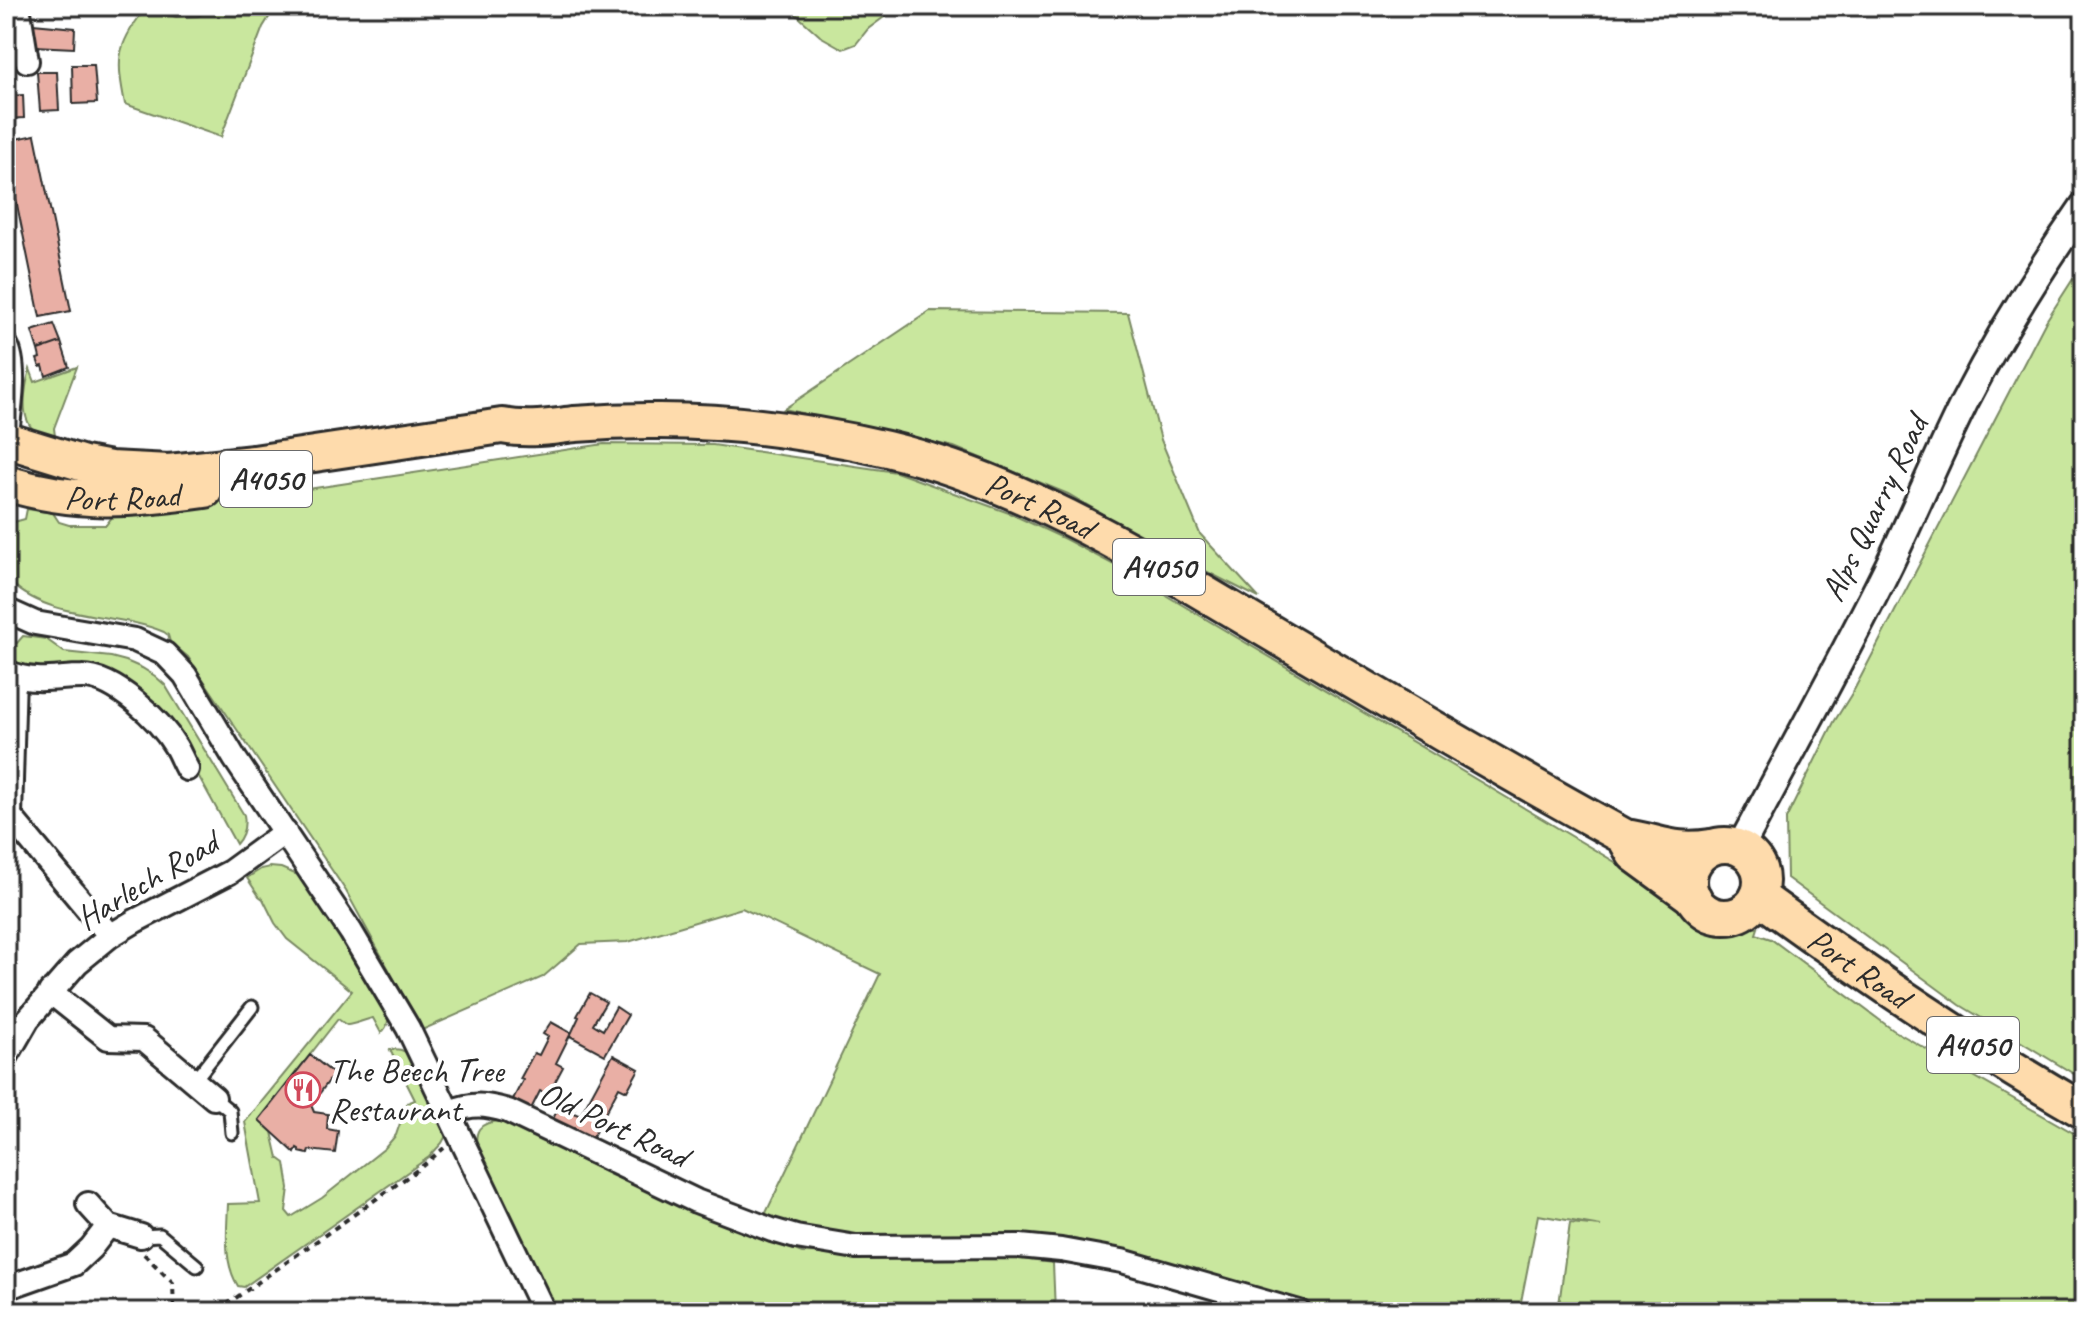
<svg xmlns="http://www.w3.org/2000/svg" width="2090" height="1318" viewBox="0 0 2090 1318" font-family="Caveat,sans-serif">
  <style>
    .green { fill: #c9e79e; stroke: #7a8964; stroke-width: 2 }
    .building { fill: #e9afa5; stroke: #2b2b2b; stroke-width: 2 }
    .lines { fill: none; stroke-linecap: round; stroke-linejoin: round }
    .service-casing { stroke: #2b2b2b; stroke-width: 17 }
    .minor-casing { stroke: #2b2b2b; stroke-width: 28 }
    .tertiary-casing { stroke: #2b2b2b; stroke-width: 32 }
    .primary-casing { stroke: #2b2b2b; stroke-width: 40 }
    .path { stroke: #2b2b2b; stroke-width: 4; stroke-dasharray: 6 6; stroke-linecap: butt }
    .service { stroke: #fff; stroke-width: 11 }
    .minor { stroke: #fff; stroke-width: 22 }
    .tertiary { stroke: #fff; stroke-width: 26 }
    .primary { stroke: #fedbac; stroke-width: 34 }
    .labels { text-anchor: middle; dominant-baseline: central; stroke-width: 8; stroke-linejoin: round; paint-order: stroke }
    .shield { fill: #fff; stroke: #6b6b6b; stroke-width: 2 }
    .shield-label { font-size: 32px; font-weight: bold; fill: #2b2b2b }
    .street-label { font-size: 34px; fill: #2b2b2b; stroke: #fff }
    .poi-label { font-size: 34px; fill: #2b2b2b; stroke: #fff; text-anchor: start }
  </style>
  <rect width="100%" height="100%" fill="#fff"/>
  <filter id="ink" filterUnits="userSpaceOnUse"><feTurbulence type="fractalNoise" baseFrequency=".0125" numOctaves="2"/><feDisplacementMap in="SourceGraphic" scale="16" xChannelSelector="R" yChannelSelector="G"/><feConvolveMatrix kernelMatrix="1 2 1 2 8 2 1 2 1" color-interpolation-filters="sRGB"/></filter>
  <g filter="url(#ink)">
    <path class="green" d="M139,6h8l6,4 23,7 22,-1 19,-10h59l-13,21 -42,110 -96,-33c-8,-42 -10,-57 18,-92z
      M790,6h109l-31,23 -12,15 -13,5 -23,-13 -30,-27z
      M2084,262v818l-124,-75 -173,-127 -1,-59 48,-97 20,-32 192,-369z
      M930,311l198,2 33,127 39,94 59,64 -93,-47 -98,-57 -114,-47 -170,-38z
      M77,367l-23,61 1,8c-39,2 -32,-42 -25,-67l5,13z
      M604,444l109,1 183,27 113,41 56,26 55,29 554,329 22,24 10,5 20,4 13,-3 19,1 -2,6 15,5 122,91 191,109v173h-526l12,-89 31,3 -63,-11 -19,97h-184l-264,-74 -78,3 -153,-5 -77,-17 117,-245 -138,-66 -114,34 -47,2 -38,33 -121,53 -76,-139 -158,-234 -18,-15 -2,-7 -4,-3c-50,-21 -121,-11 -158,-55v-48l8,-7 11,-3 2,-10 26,4 6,9 10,3h37l7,-9 136,-18z
      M23,636l23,3 18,13 47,5 15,4 16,7 13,8 10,9 79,130c2,11 0,20 -8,29l-38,-69 -46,-68 -116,-35 -30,-12v-22l11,5z
      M270,867l11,1 14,6 4,-5 88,140c2,10 2,17 -6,24l-8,-15c-6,1 -23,8 -26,7 -3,-1 -6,-4 -9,-6l-79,101 13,12 6,26 7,5 4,25 -3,23 5,6 31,-19 63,-50 11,-13 11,-32 8,-3 -25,-50c8,-2 13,0 19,4l39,78 -6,11 -13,14 -185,130 -6,-1c-15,-24 -11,-55 -10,-82l32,-1 -15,-81 107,-131 -65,-52 -12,-16 -12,-24 -4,-3 -12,-18 14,-9z
      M499,1121l21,8 91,46 191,78 196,3 55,7 2,49h-498l-80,-162c-3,-20 2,-27 22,-29z"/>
    <path class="building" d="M33,24l42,4 -1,20 -41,-2z
      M72,65h22l3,38 -24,1z
      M37,72h20l2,38 -19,1z
      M23,95l1,23 -18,1v-23z
      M35,135l36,176 -31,6 -34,-166v-10z
      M54,324l7,18 -23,8 -6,-19z
      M61,342l8,25 -23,9 -3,-10 -3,1 -3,-8 3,-1 -2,-8z
      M590,993l16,9 -13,22 10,6 13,-23 12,8 -23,40 -35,-19 9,-19 -2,-1z
      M551,1022l20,11 -15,30 7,4 -15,28 -8,-4 -10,20 -18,-10 11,-21 -3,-1 14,-26 5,2 9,-18 -5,-3z
      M310,1055l24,19 -23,31 3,7 14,2 -1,15 11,2 -3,22 -26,-3 -1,4 -9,-2v-3l-2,-1 -2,5 -36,-33z
      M613,1055l26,14 -12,22 -8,-4 -28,53 -39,-19 9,-19 14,6 -3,4 8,4z"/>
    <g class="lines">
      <defs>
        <path id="service" d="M194,1081l58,-74
          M214,1098l16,13 2,22
          M141,1236l19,-1 37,31"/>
        <path id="minor" d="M18,6l9,55
          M6,345c12,21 3,71 0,95
          M6,610l29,13 100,17 30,14 20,21 50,84 116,173 57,96 136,284
          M6,671l8,4 -4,141
          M14,675c23,8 44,2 68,2 32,-1 78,43 94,70 4,7 7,15 11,22
          M6,816h4l100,120
          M50,992l58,46 36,1 70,59
          M6,1057l22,-38 49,-56 33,-27 25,-15 95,-49 55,-40
          M449,1112c24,-9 35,-8 59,-1l188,90 76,29 24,7 60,10 164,-1 41,4 61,11 177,51
          M88,1204l20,22 33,10
          M6,1288l68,-24 17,-16 17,-22"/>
        <path id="tertiary" d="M1740,848c50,-95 103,-189 150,-285 25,-53 48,-107 74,-160 35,-68 76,-134 120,-197"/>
        <g id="primary">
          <path id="s1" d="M6,440l78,24 26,5 59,3 85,-9 248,-37c27,5 46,1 73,-2 25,-2 50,-3 74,-3 80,-1 160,10 238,28 137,33 256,108 376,179 120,71 240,142 362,209 35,5 48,16 86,10"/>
          <path id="s2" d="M6,483c71,22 128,17 199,7"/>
          <path d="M1625,838l9,16 60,44"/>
          <circle cx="1725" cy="881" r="36"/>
          <path id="s3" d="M1758,896c107,78 211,149 326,215"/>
        </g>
      </defs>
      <use href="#service" class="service-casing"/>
      <use href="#minor" class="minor-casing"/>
      <use href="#tertiary" class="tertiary-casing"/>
      <use href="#primary" class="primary-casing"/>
      <path class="path" d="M144,1254l29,29 1,29
        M216,1312l204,-144 24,-20"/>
      <use href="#service" class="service"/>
      <use href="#minor" class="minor"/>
      <use href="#tertiary" class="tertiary"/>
      <use href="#primary" class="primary"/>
    </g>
  </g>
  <defs>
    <symbol id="restaurant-ring" viewBox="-11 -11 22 22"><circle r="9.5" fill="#fff" stroke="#d1495b" stroke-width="1.5"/><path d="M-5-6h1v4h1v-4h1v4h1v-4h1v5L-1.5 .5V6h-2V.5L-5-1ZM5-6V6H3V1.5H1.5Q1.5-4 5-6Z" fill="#d1495b"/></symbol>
  </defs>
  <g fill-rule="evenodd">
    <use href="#restaurant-ring" x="283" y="1070" width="40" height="40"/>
  </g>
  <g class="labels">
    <g class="shield">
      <rect x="220" y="451" width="92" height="56" rx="6"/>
      <rect x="1113" y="539" width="92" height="56" rx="6"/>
      <rect x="1927" y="1017" width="92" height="56" rx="6"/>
    </g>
    <g class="shield-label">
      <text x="266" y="479">A4050</text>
      <text x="1159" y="567">A4050</text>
      <text x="1973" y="1045">A4050</text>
    </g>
    <g class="street-label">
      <text stroke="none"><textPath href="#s2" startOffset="118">Port Road</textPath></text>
      <text stroke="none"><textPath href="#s1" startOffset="1054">Port Road</textPath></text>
      <text transform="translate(1874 508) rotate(-64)">Alps Quarry Road</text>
      <text transform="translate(147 880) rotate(-31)">Harlech Road</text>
      <text stroke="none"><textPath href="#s3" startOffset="124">Port Road</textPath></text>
      <text transform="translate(614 1124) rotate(25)">Old Port Road</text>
    </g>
    <g class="poi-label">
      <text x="329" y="1070">The Beech Tree<tspan x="329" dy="39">Restaurant</tspan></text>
    </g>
  </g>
  <rect width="2090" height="1318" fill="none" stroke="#fff" stroke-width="32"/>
  <rect x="16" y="16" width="2058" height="1286" fill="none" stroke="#2b2b2b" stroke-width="3" filter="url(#ink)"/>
</svg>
